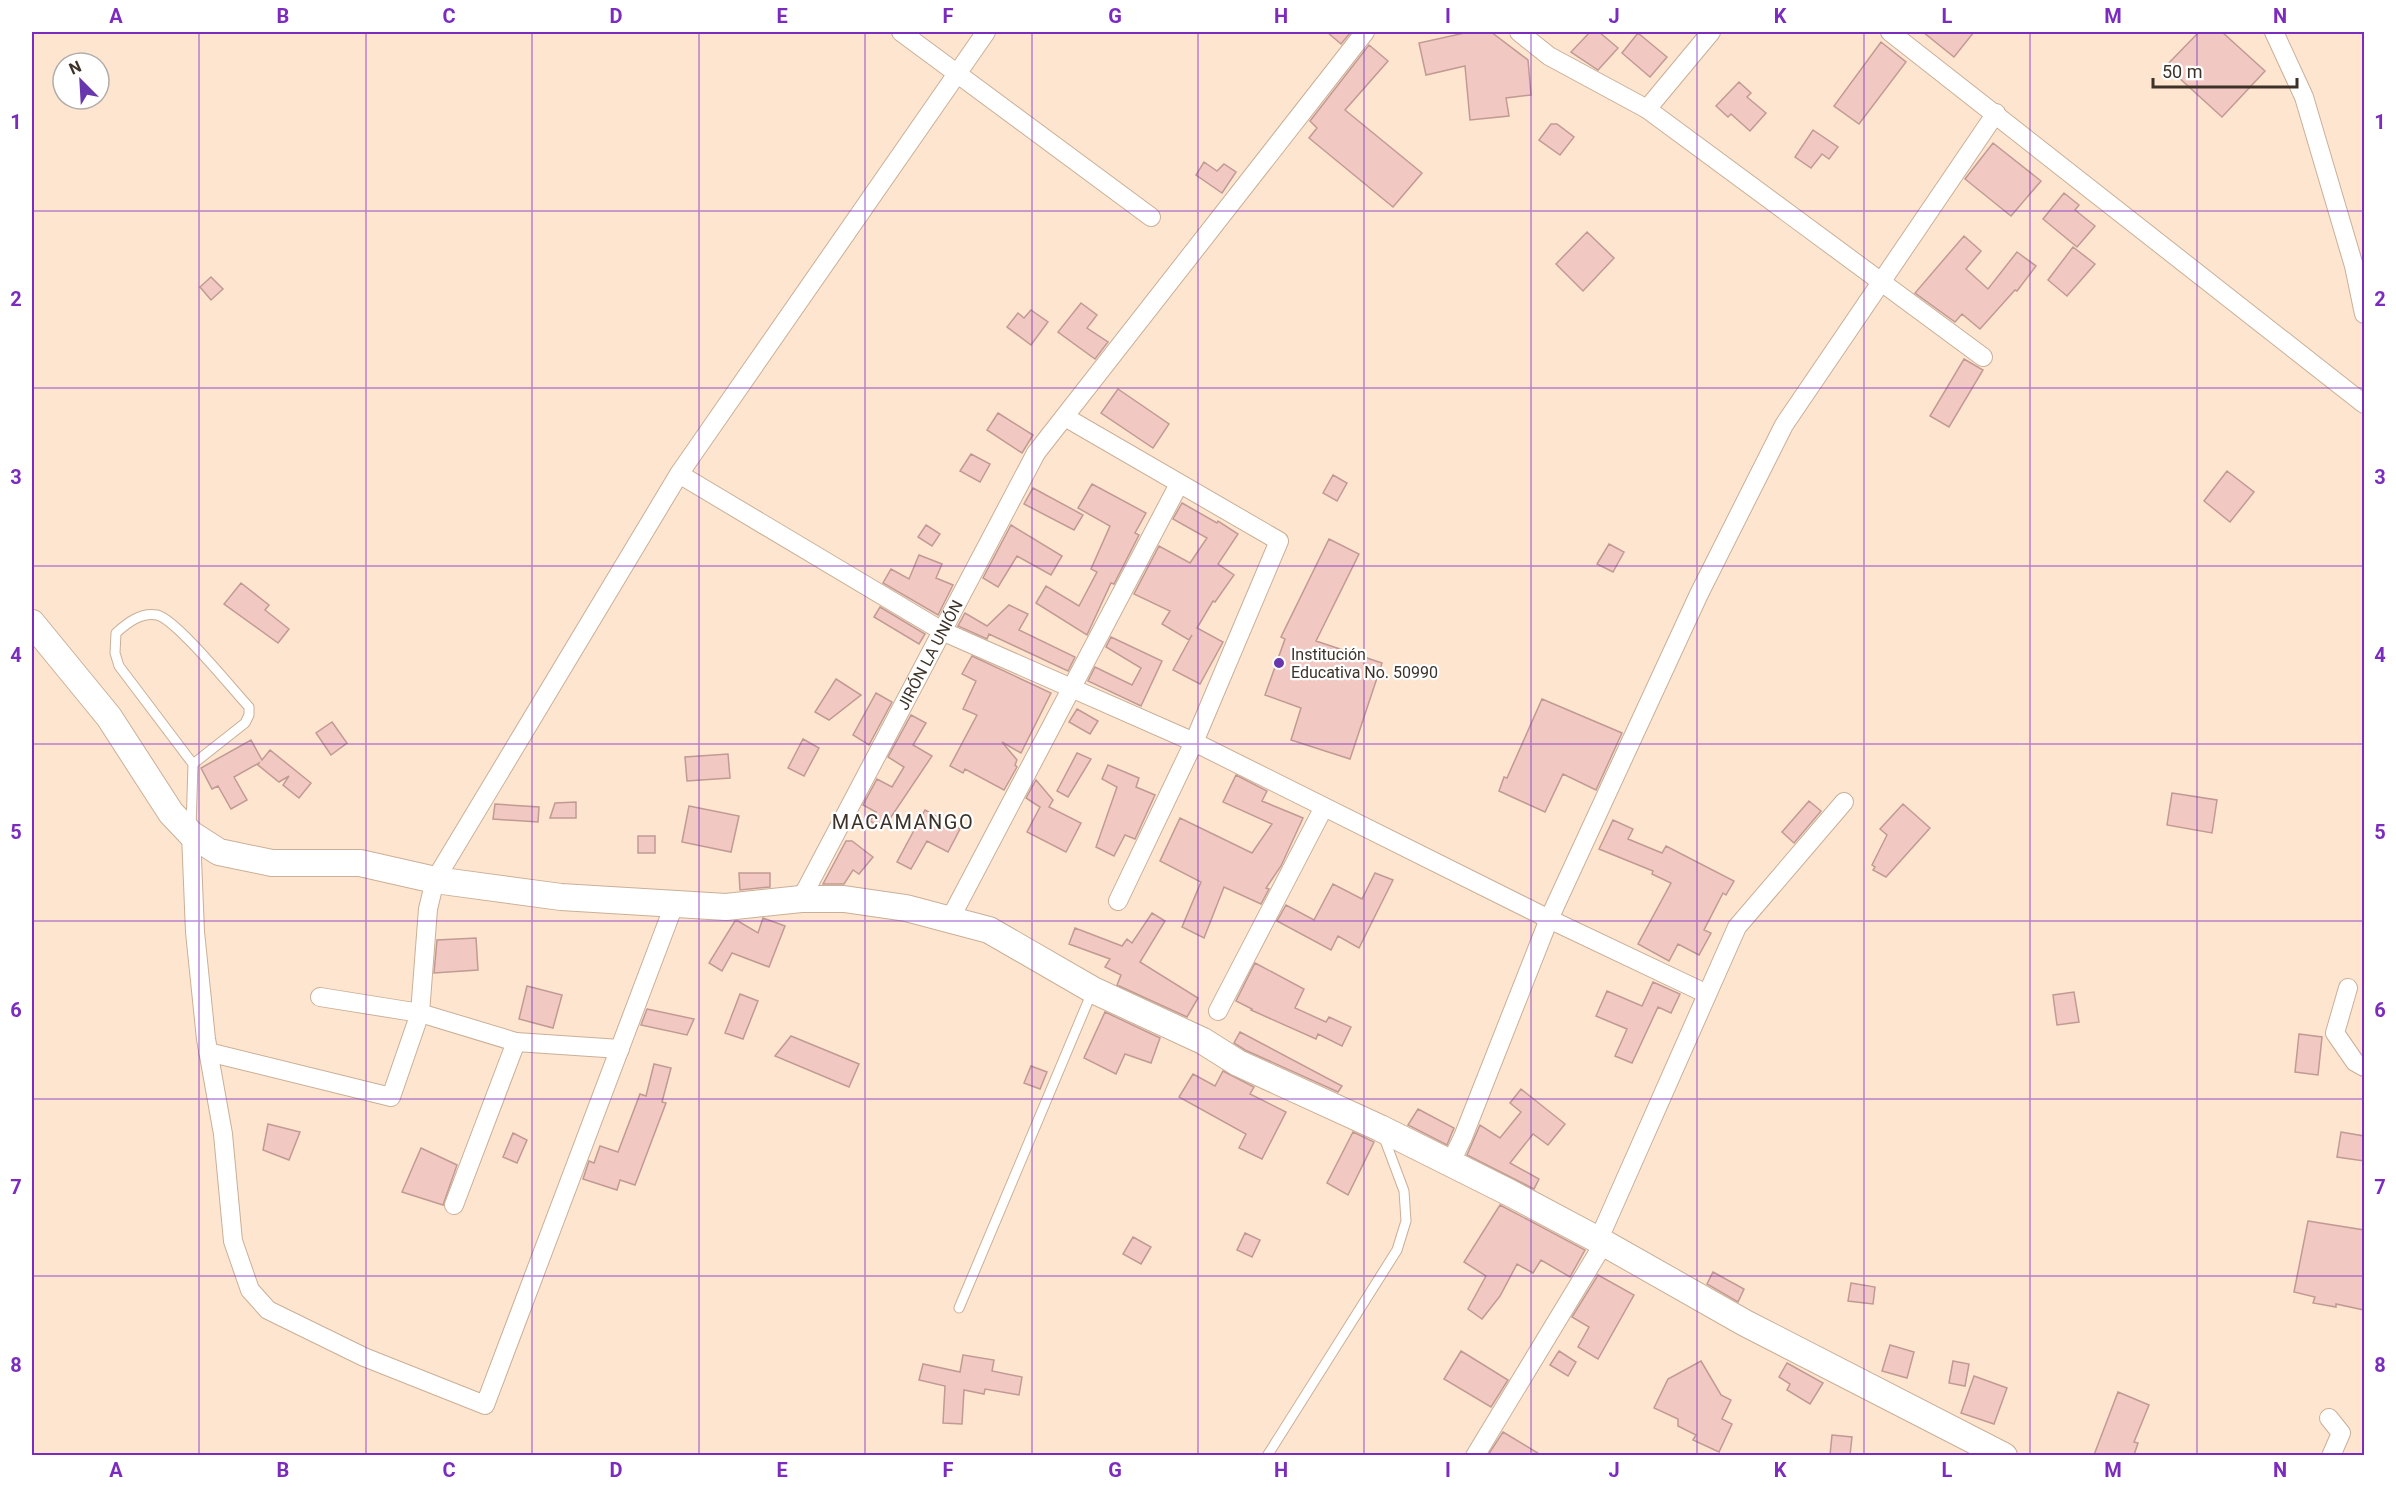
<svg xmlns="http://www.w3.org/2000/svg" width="2396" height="1487" viewBox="0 0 2396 1487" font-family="Roboto,sans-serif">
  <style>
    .building { fill: #f2c9c2; stroke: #c19a93; stroke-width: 1.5 }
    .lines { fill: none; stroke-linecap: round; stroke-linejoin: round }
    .lane-casing { stroke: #cbaf96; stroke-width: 11 }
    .street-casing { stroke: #cbaf96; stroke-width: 20 }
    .secondary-casing { stroke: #cbaf96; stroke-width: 28 }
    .lane { stroke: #fff; stroke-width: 9 }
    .street { stroke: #fff; stroke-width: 18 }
    .secondary { stroke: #fff; stroke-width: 26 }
    .grid { fill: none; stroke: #7b2cbf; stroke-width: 1.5; stroke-opacity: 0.55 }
    .poi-dot { fill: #6836ad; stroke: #fff; stroke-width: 2 }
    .labels { text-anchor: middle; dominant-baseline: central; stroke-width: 4.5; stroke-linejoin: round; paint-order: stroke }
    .poi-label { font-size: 16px; fill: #3d3228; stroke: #fff; text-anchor: start }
    .street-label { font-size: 16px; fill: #3d3228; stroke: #fff }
    .quarter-label { font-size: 20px; letter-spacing: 1.5px; fill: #3d3228; stroke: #fff }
    .neatline { fill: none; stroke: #7b2cbf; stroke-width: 2 }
    .grid-label { font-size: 20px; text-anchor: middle; font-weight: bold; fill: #7b2cbf }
  </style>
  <rect width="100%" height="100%" fill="#fde5d0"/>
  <path class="building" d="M1327,32h24l-10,12z
    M1469,32h22l37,28 3,35 -25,3 3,18 -39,4 -5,-54 -39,9 -7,-32z
    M1590,32h9l19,16 -20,22 -27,-18z
    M1923,32h51l-20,25z
    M2199,32h23l43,39 -43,46 -56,-51z
    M1638,33l29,24 -17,20 -28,-24z
    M1881,42l25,20 -47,62 -25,-18z
    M1369,45l19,16 -43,49 77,63 -29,34 -84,-69 8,-10 -7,-7z
    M1739,82l12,11 -4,4 19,16 -16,18 -19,-17 -3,3 -12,-11z
    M1551,124h6l17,13 -14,18 -21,-15z
    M1813,130l25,17 -9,12 -7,-5 -11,14 -16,-11z
    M1993,143l48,38 -30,35 -46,-37z
    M1204,162l13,9 7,-7 12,8 -14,21 -26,-18z
    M2064,193l15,12 -4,5 20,16 -18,21 -34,-28z
    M1587,232l27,26 -31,33 -27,-27z
    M1964,236l17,15 -15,18 22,20 29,-37 19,14 -19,25 -2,-1 -35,39 -18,-15 -7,8 -40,-29z
    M2073,247l22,17 -28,32 -19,-16z
    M211,277l12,12 -12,11 -11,-13z
    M1081,303l16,12 -10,13 21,14 -13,17 -37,-27z
    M1031,310l17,12 -17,23 -24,-18 11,-14 6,5z
    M1964,359l19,11 -34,57 -19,-11z
    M1118,389l51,35 -16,24 -52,-35z
    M998,413l35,22 -11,18 -35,-23z
    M971,454l19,10 -10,18 -20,-11z
    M2227,471l27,21 -24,30 -26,-21z
    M1333,475l14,8 -10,18 -14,-8z
    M1092,484l54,29 -11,20 4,2 -25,49 -3,-1 -24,52 -51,-32 10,-17 33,20 18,-34 -6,-3 19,-43 -32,-18z
    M1033,488l50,27 -9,15 -50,-26z
    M1182,503l35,20 1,-2 20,13 -20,30 16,11 -19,27 -2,-1 -16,27 26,14 -23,42 -27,-14 19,-35 -3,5 -27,-16 8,-13 -36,-17 25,-48 31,17 17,-25 -34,-19z
    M926,525l14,9 -8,12 -14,-9z
    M1011,525l51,31 -11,19 -34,-19 -19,31 -15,-9z
    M1329,539l30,15 -43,87 66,22 -32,96 -59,-19 10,-32 -36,-13 20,-56 -4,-2z
    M1609,544l15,8 -11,20 -16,-8z
    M919,555l23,9 -6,14 17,7 -15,30 -55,-32 8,-14 18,10z
    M241,583l28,22 -4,5 24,19 -11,14 -54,-39z
    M1009,605l19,9 -9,16 56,27 -7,14 -79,-37 -2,5 -29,-13 7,-13 22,13z
    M880,607l45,27 -6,10 -45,-27z
    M1111,637l51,24 -21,45 -53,-25 7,-14 37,18 9,-17 -35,-21z
    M972,656l79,37 -30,60 -19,-11 15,18 -2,5 2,2 -13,23 -39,-21 -2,4 -13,-7 27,-51 -14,-6 13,-28 -14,-7z
    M836,679l25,16 -32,25 -14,-8z
    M876,693l16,9 -23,43 -16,-10z
    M1542,699l80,34 -26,57 -33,-16 -18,38 -46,-21 5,-14 3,1z
    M1077,709l21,12 -8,13 -21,-12z
    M911,715l15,8 -13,22 19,11 -49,73 -13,-8 6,-9 -13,-7 14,-26 15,8 12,-20 -16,-10z
    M332,722l15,21 -16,12 -15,-22z
    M803,739l16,9 -15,28 -16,-8z
    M251,740l11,20 8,-10 41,33 -12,15 -16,-13 6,-9 -10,6 -21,-17 1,-2 -25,14 13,23 -16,9 -13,-23 -6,3 -11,-21z
    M1077,753l14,6 -23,38 -11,-6z
    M728,754l2,24 -43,3 -2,-24z
    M1108,765l31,13 -3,9 19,8 -20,44 -10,-4 -11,21 -18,-9 21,-60 -15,-8z
    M1236,775l31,16 -5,10 41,17 -22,48 -15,22 3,1 -8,15 -37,-17 -20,51 -22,-11 19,-45 -41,-21 20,-43 72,35 20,-29 -49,-22z
    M1036,780l17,20 -4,7 32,16 -15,29 -39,-20 13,-25 -14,-9z
    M2172,793l45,7 -5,33 -45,-8z
    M1809,801l12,10 -27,32 -12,-11z
    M576,802v16h-26l5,-15z
    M495,804l44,3 -1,15 -45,-3z
    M1903,804l27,24 -44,49 -13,-7 2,-3 -3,-2 15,-30 -7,-6z
    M689,806l50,10 -8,36 -49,-10z
    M925,810l35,19 -12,23 -21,-11 -16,28 -14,-7z
    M1613,820l20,9 -5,10 34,14 4,-7 68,35 -8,14 -3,-2 -19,37 7,3 -12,22 -21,-11 -9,17 -31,-17 33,-61 -19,-9 1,-3 -54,-22z
    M638,836h17v17h-17z
    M846,841h6l21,16 -14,17 -6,-4 -9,14h-21z
    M739,873h31v14l-30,3z
    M1375,873l18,7 -34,68 -21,-12 -7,14 -54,-29 9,-16 28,15 19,-36 29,15z
    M1152,913l13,8 -25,41 58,36 -11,19 -70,-32 4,-10 -16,-8 5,-8 -41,-15 6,-16 47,18 5,-7 5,4z
    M763,918l22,8 -16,41 -37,-14 -10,18 -13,-8 26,-42h3l20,12z
    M476,938l2,32 -44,3 3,-33z
    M1255,963l49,26 -9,19 31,14 3,-5 22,10 -9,19 -24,-12 -2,5 -65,-29 1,-1 -16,-8z
    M1653,982l27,12 -9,19 -13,-6 -26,56 -17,-7 12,-27 -31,-13 11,-25 35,15z
    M527,986l35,9 -9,33 -34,-9z
    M2074,992l5,30 -22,3 -4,-30z
    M740,994l18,7 -15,38 -18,-6z
    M647,1009l47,10 -7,16 -46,-10z
    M1105,1012l55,26 -9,25 -26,-9 -9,20 -32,-16z
    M1240,1032l102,54 -4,6 -93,-42 -11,-7z
    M2299,1034l23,3 -4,38 -23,-3z
    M791,1036l68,28 -10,23 -74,-31z
    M654,1064l17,4 -9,34 4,1 -31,82 -15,-5 -3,10 -34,-11 6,-18 5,2 6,-17 18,6 22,-58 6,2z
    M1031,1066l16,6 -7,17 -16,-6z
    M1223,1071l31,16 -4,7 36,18 -24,47 -23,-11 7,-14 -67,-37 14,-23 22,12z
    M1521,1089l44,35 -17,21 -15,-11 -23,29 29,16 -5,10 -67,-34 13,-30 20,13 21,-26 -11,-9z
    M1418,1109l36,19 -7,17 -39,-20z
    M268,1124l32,8 -11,28 -26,-10z
    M1353,1132l21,10 -26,53 -21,-12z
    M2341,1132l23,4v25l-27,-4z
    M513,1133l14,7 -10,23 -14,-6z
    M421,1148l36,17 -14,40 -41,-13z
    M1500,1205l85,45 -15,27 -29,-17 -8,13 -16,-9 -17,32 -18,23 -14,-10 18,-33 -22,-14z
    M2308,1221l56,9v80l-28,-6v3l-23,-4 2,-6 -21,-5z
    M1245,1233l15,7 -8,17 -15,-7z
    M1133,1237l18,10 -10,17 -18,-10z
    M1713,1272l31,17 -6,13 -31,-18z
    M1598,1275l36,20 -36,64 -20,-12 11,-20 -17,-10z
    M1851,1283l24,4 -2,17 -25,-3z
    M1890,1345l24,7 -7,26 -25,-7z
    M1461,1351l47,29 -17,27 -47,-28z
    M1559,1351l17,11 -8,14 -18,-11z
    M963,1355l31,5 -2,11 30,6 -3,18 -34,-6 -1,5 -20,-4 -2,34 -19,-1 2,-37 -26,-6 4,-16 37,8z
    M1701,1361l20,34 10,5 -9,19 10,5 -13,28 -26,-12 3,-5 -18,-9v-7l-24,-11 14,-29z
    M1953,1361l16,3 -4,22 -16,-3z
    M1787,1363l36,20 -13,21 -23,-14 3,-6 -11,-7z
    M1974,1376l33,12 -13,36 -33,-11z
    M2118,1392l31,13 -15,37 4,1 -4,12h-40z
    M1503,1432l38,23h-53z
    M1832,1435l20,2 -2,18h-20z"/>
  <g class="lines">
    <defs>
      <path id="lane" d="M191,828l2,-64 -74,-98 -4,-13 1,-20c11,-10 25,-21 41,-18 19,4 76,75 92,92v8l-4,8 -52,41
        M959,1308l133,-316
        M1267,1456l130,-206 9,-29 -2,-30 -21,-56"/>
      <g id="street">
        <path d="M901,32l250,185"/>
        <path d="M1519,32l30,24 98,53 336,248"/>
        <path d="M1890,32l474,372"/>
        <path d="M2274,32l30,65 50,169 10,48"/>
        <path d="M1647,109l64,-77"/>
        <path d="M1065,417l214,124 -85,201 -76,159"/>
        <path d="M679,474l263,157 252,111 355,177 158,75"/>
        <path d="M191,834l4,98 11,107 17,95 10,107 17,49 18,20 96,47 121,48 189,-500"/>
        <path id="s1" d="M801,899l235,-446 329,-421"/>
        <path d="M950,919l229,-435"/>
        <path d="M2348,988l-13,45 20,29 9,5"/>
        <path d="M320,997l100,16 96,29 104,7"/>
        <path d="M1218,1011l106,-204"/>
        <path d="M208,1052l183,45 29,-84 8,-104 7,-29 244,-406 307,-442"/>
        <path d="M1450,1164l13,-27 86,-218 150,-325 85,-169 212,-312"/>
        <path d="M454,1205l62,-163"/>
        <path d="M1598,1241l139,-314 107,-125"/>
        <path d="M2329,1418l12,15 -10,23"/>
        <path d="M1475,1456l129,-213"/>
      </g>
      <path id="secondary" d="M32,623l77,94 62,96 20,21 28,18 53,11h88l75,17 126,17 165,10 75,-8h43l62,9 83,22 104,60 110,51 35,22 142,65 130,65 94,50 141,80 259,133"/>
    </defs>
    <use href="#lane" class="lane-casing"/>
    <use href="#street" class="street-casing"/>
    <use href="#secondary" class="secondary-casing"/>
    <use href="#lane" class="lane"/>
    <use href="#street" class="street"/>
    <use href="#secondary" class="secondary"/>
  </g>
  <path class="grid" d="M199,32v1424M366,32v1424M532,32v1424M699,32v1424M865,32v1424M1032,32v1424M1198,32v1424M1364,32v1424M1531,32v1424M1697,32v1424M1864,32v1424M2030,32v1424M2197,32v1424M32,211h2332M32,388h2332M32,566h2332M32,744h2332M32,921h2332M32,1099h2332M32,1276h2332"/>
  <circle class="poi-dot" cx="1279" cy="663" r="6"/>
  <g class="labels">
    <g class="poi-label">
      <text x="1291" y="654">Institución<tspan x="1291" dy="18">Educativa No. 50990</tspan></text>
    </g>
    <g class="street-label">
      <text stroke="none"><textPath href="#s1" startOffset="276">JIRÓN LA UNIÓN</textPath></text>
    </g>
    <g class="quarter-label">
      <text x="903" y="822">MACAMANGO</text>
    </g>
  </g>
  <rect width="2396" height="1487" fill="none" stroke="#ffffff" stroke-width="66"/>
  <g transform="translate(81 81) rotate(336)"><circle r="28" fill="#ffffff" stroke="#b1ada9" stroke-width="1.5"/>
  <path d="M0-4.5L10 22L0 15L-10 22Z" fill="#6836ad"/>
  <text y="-9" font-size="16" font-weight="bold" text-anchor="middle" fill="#3d3228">N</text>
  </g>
  <path d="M2153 78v9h144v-9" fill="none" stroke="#3d3228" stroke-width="3"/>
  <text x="2162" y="78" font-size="18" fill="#3d3228" stroke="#ffffff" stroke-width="4.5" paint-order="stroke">50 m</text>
  <rect x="33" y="33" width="2330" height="1421" class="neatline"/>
  <g class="grid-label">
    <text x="116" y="23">A</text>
    <text x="283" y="23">B</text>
    <text x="449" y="23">C</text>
    <text x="616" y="23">D</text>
    <text x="782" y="23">E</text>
    <text x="948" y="23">F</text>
    <text x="1115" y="23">G</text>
    <text x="1281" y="23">H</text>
    <text x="1448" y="23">I</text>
    <text x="1614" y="23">J</text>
    <text x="1780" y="23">K</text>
    <text x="1947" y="23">L</text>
    <text x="2113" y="23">M</text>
    <text x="2280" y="23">N</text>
    <text x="16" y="129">1</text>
    <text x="2380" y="129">1</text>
    <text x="16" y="306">2</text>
    <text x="2380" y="306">2</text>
    <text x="16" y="484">3</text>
    <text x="2380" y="484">3</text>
    <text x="16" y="662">4</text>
    <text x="2380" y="662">4</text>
    <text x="16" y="839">5</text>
    <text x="2380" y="839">5</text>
    <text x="16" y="1017">6</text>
    <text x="2380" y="1017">6</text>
    <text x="16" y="1194">7</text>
    <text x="2380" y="1194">7</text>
    <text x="16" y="1372">8</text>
    <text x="2380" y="1372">8</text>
    <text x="116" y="1477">A</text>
    <text x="283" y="1477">B</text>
    <text x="449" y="1477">C</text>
    <text x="616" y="1477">D</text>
    <text x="782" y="1477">E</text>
    <text x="948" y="1477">F</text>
    <text x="1115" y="1477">G</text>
    <text x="1281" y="1477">H</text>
    <text x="1448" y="1477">I</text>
    <text x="1614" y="1477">J</text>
    <text x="1780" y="1477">K</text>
    <text x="1947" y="1477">L</text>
    <text x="2113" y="1477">M</text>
    <text x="2280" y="1477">N</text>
  </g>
</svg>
